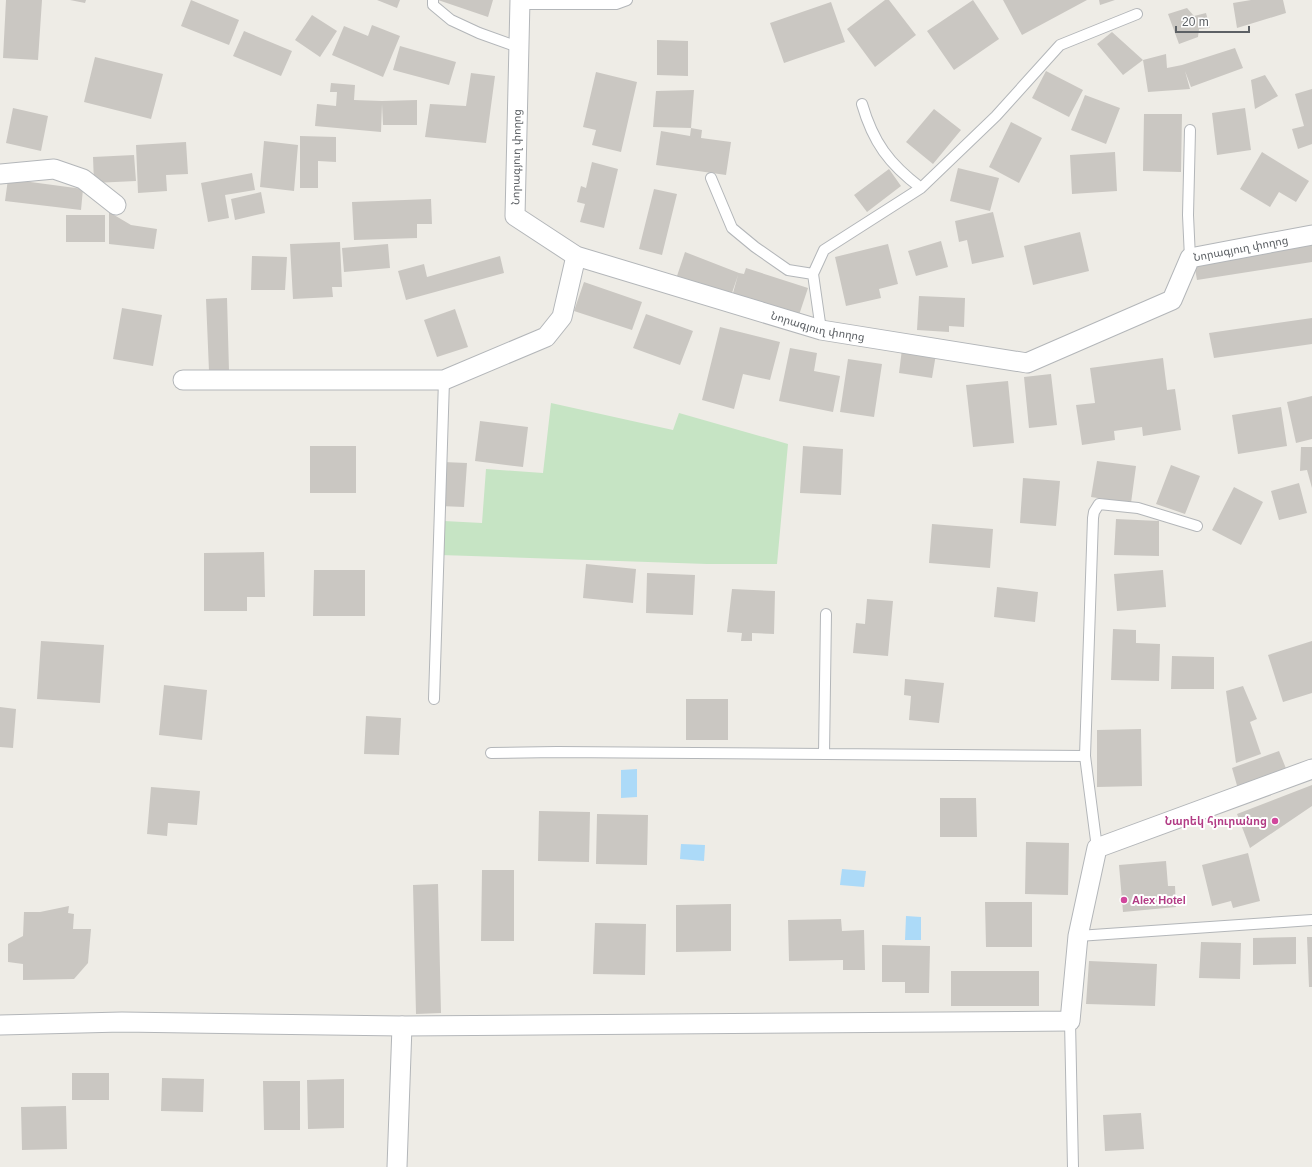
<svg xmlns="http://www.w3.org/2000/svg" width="1312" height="1167" viewBox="0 0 1312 1167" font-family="Arial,'Noto Sans Armenian',sans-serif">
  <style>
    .green { fill: #c6e4c4 }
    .water { fill: #acdaf8 }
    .building { fill: #cac7c2 }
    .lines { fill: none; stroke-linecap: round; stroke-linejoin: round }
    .service-casing { stroke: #b3b6b9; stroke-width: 12 }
    .minor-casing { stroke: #b3b6b9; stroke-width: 21 }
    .service { stroke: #fff; stroke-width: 10 }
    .minor { stroke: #fff; stroke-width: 19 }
    .hotel-dot { fill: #d1479c; stroke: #fff; stroke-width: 1.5 }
    .labels { text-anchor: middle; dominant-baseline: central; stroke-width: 4; stroke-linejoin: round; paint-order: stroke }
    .street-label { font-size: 11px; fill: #5d6165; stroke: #fff }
    .hotel-label { font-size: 11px; font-weight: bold; fill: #b23c85; stroke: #fff; text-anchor: end }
  </style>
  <rect width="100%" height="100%" fill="#eeece6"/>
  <path class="green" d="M551,403l122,27 6,-17 109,31 -11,120h-70l-267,-9 4,-34 38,2 4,-54 57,4z"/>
  <path class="water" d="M637,769v28l-16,1v-28z
    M681,844l24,1 -1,16 -24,-2z
    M842,869l24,2 -2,16 -24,-2z
    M906,916l15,1v23h-16z"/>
  <path class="building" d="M6,0h36l-4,60 -35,-2z
    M70,0h16l-1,3z
    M191,0l48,20 -10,25 -48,-19z
    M377,0h23l-3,8z
    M438,0h55l-5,17z
    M885,0h4l27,35 -41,32 -28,-38z
    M973,0l26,39 -45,31 -27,-39z
    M1003,0h84l-65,35z
    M1099,0h16l-15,5z
    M1251,0h32l3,13 -49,15 -4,-25z
    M831,2l14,40 -61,21 -14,-40z
    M1187,8l7,8 12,-3 4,15 -11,1 -1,8 -19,7 -11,-30z
    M312,15l25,16 -17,26 -25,-17z
    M372,25l28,11 -17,41 -51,-22 12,-29 24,10z
    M244,31l48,20 -11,25 -48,-20z
    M1112,32l31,28 -20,15 -26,-31z
    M657,40l31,1v35l-31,-1z
    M400,46l56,16 -7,23 -56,-15z
    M1235,48l8,20 -52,19 -6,-16 5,18 -42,3 -5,-32 23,-6 1,14 15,-3z
    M95,57l68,17 -12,45 -67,-17z
    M1046,71l37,19 -14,27 -37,-19z
    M596,72l41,10 -16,70 -29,-7 4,-15 -13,-3z
    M471,73l24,3 -9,67 -61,-6 5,-33 36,2z
    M1265,75l13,21 -23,13 -4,-29z
    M331,83l24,2 -1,15 28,1 35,-1v25h-34l-1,-21 -1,28 -66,-6 2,-22 19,2 1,-14h-7z
    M1312,89v55l-14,5 -6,-20 12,-3 -9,-32z
    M694,90l-3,38 -38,-1 3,-36z
    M1085,95l35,13 -14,36 -35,-14z
    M13,108l35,8 -7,35 -35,-8z
    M1245,108l6,42 -34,5 -5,-42z
    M934,109l27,21 -28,34 -27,-22z
    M1144,114h38l-1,58 -38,-1z
    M1011,122l31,16 -23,45 -30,-16z
    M691,128l11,2 -1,8 30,4 -5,33 -70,-10 5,-34 29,5z
    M300,136l36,1v25l-18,-1v27h-18z
    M264,141l34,4 -4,46 -34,-4z
    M186,142l2,32 -22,1 1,16 -29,2 -2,-48z
    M1115,152l2,39 -45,3 -2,-39z
    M1262,152l47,29 -13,21 -17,-10 -9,15 -30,-18z
    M134,155l2,26 -42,2 -1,-26z
    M592,162l26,7 -14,59 -24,-6 5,-18 -8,-2 4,-16 5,2z
    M958,168l41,10 -9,33 -40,-10z
    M889,169l12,17 -34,26 -13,-17z
    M252,173l3,17 -30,5 4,23 -21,4 -7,-39z
    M8,179l75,10 -2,21 -76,-9z
    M654,189l23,5 -15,61 -23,-6z
    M261,192l4,21 -30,7 -4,-21z
    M431,199l1,25h-15v14l-63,2 -2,-38z
    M109,212l22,13 26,4 -3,20 -45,-5z
    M993,212l11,45 -32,7 -5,-24 -8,2 -4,-21z
    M66,215h39v27h-39z
    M1080,232l9,39 -56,14 -9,-39z
    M941,241l7,26 -32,9 -8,-25z
    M340,242l2,45h-10l1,10 -40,2 -3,-55z
    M388,244l2,24 -46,4 -2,-24z
    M888,244l10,40 -19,5 2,9 -35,8 -11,-49z
    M1312,244v18l-115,18 -3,-17z
    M685,252l54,21 5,1 2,-6 62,20 -9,27 -66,-22 5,-18 -7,21 -54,-20z
    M252,256l35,1 -2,33h-34z
    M500,256l4,17 -98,27 -8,-29 26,-7 3,13z
    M584,282l58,20 -10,28 -58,-19z
    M919,296l46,2 -1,29 -15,-1v6l-32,-2z
    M227,298l2,73h-20l-3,-72z
    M122,308l40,7 -9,51 -40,-7z
    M455,309l13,38 -31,10 -13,-37z
    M646,314l47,17 -13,34 -47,-17z
    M1312,318v26l-98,14 -5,-25z
    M720,327l60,15 -10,38 -27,-6 -9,35 -32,-9z
    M790,348l27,5 -3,18 26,5 -7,36 -54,-11z
    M902,349l34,5 -4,24 -33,-5z
    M1163,358l4,32 8,-1 6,41 -38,6 -1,-9 -28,4 1,9 -33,5 -6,-40 19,-2 -5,-35z
    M848,359l34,5 -8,53 -34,-5z
    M1051,374l6,51 -28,3 -5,-51z
    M1008,381l6,62 -41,4 -7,-62z
    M1312,396v43l-16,4 -9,-41z
    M1281,407l6,39 -49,8 -6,-39z
    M480,421l48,6 -5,40 -48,-6z
    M310,446h46v47h-46z
    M803,446l40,3 -2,46 -41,-2z
    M1301,447h11v41l-5,-18 -7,1z
    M1097,461l39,5 -5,37 -40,-6z
    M443,462l24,1 -3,44 -24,-1z
    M1171,465l29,11 -15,38 -29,-10z
    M1023,478l37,3 -4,45 -36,-3z
    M1299,483l8,30 -28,7 -8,-29z
    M1234,487l29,15 -22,43 -29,-15z
    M1116,519l43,2v35l-45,-1z
    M932,524l61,5 -3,39 -61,-5z
    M264,552l1,45h-18v14h-43v-58z
    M586,564l50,5 -3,34 -50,-5z
    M314,570h51v46h-52z
    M1163,570l3,37 -49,4 -3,-37z
    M647,573l48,2 -2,40 -47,-2z
    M997,587l41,5 -3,30 -41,-5z
    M732,589l43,2 -1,43 -22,-1v8h-11l1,-8 -15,-1z
    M867,599l26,2 -5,55 -35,-3 3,-30 9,1z
    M1113,629l23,1v13l24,1 -1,37 -48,-1z
    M41,641l63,4 -4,58 -63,-4z
    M1312,641v52l-29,9 -15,-47z
    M1172,656l42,1v32h-43z
    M905,679l39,4 -5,40 -30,-3 2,-24 -7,-1z
    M164,685l43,5 -5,50 -43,-5z
    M1243,686l14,33 -7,3 11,32 -25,9 -10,-72z
    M686,699h42v41h-42z
    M0,707l16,2 -3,39 -13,-1z
    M366,716l35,2 -2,37 -35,-1z
    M1141,729l1,57 -45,1v-57z
    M1279,751l8,20 -49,18 -6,-21z
    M1312,785v21l-62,42 -13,-34z
    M151,787l49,4 -3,34 -29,-2 -1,13 -20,-2z
    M940,798h36l1,39h-37z
    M539,811l51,1 -1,50 -51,-1z
    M597,814l51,1 -1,50 -51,-1z
    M1026,842l43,1 -1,52 -43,-1z
    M1248,853l12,48 -27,7 -2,-7 -19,5 -10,-41z
    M1166,861l2,25h7l1,21 -53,5 -4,-47z
    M482,870h32v71h-33z
    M438,884l3,129 -25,1 -3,-129z
    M985,902h47v45h-46z
    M731,904v47l-55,1v-47z
    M69,906l-1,7 6,1 -1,15h18l-3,34 -14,16 -51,1v-16l-15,-2v-18l15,-8 1,-24h16z
    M841,919l1,12 22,-1 1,40h-22v-10l-54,1 -1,-41z
    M595,923l51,1 -1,51 -52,-1z
    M1296,937v27l-43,1v-27z
    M1307,937h5v50h-3z
    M1201,942l40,1 -1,36 -41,-1z
    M882,945l48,1 -1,47h-24v-11h-23z
    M1089,961l68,3 -2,42 -69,-2z
    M951,971h88v35h-88z
    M72,1073h37v27h-37z
    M162,1078l42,1 -1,33 -42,-1z
    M344,1079v49l-36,1 -1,-49z
    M263,1081h37v49h-36z
    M66,1106l1,43 -45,1 -1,-43z
    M1141,1113l3,36 -39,2 -2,-36z"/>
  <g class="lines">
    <defs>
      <path id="service" d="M433,0v5l18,15 28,13 39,14
        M519,4h97l11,-4
        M862,104c11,38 27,60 59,84
        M1190,130l-2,85 2,43
        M711,178l21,50 23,19 33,23 25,4
        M821,330l-8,-56 11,-24 97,-62 75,-72 64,-71 77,-31
        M434,699l10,-319
        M491,753l66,-1 528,4
        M824,754l2,-140
        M1097,848l-12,-92 8,-238 1,-6 5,-8 39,4 59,18
        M1078,936l234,-16
        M1070,1021l3,146"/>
      <g id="minor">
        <path id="s1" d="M520,0l-5,216 61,40 245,74 206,33 145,-63 18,-42 122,-23"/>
        <path d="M0,174l54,-5 29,10 33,26"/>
        <path d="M183,380h261l102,-43 16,-20 14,-61"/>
        <path d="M0,1025l122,-3 280,4 668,-5 8,-85 19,-88 215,-79"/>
        <path d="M397,1167l5,-141"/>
      </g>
    </defs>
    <use href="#service" class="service-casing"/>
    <use href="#minor" class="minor-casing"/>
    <use href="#service" class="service"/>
    <use href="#minor" class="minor"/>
  </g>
  <g class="hotel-dot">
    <circle cx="1275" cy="821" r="4"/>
    <circle cx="1124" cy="900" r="4"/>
  </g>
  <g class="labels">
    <g class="street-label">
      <text transform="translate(516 157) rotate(-89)">Նորագյուղ փողոց</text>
      <text stroke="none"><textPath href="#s1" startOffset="1009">Նորագյուղ փողոց</textPath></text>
      <text stroke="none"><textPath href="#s1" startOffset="541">Նորագյուղ փողոց</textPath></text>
    </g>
    <g class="hotel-label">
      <text x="1267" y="821">Նարեկ հյուրանոց</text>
      <text x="1132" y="900" text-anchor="start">Alex Hotel</text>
    </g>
  </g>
  <path d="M1176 26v6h73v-6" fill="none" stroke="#5d6165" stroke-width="2"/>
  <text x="1182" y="26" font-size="12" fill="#5d6165" stroke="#ffffff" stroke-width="3" paint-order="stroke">20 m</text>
</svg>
